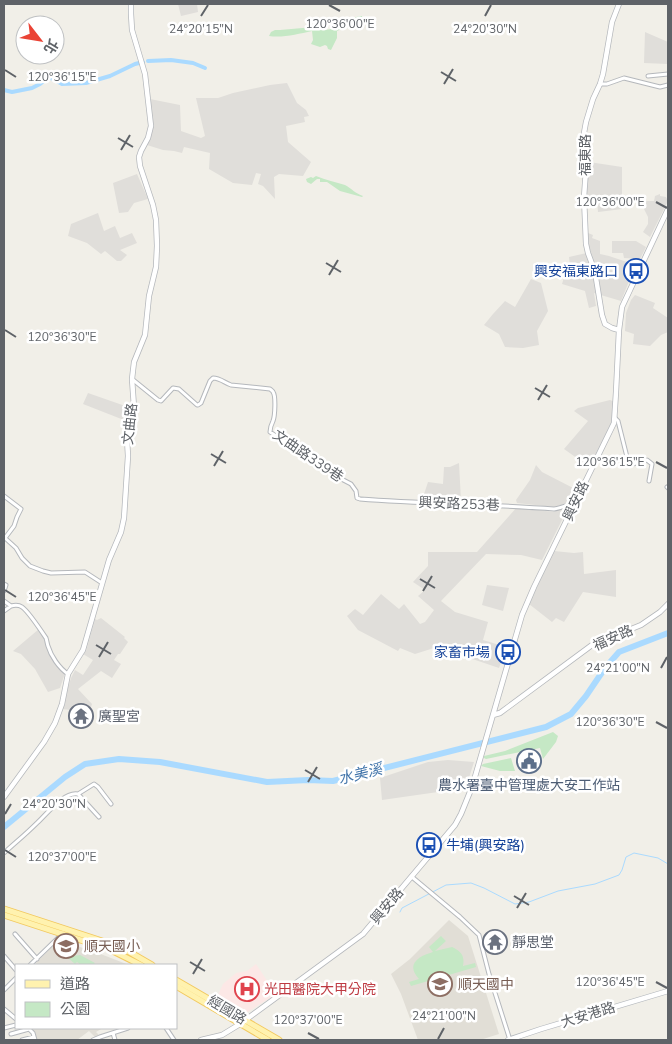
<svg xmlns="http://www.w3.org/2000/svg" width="672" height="1044" viewBox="0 0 672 1044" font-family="'Nunito Sans','Noto Sans TC',sans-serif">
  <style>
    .industrial { fill: #e0deda }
    .education { fill: #e1ded6 }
    .medical { fill: #fce8e6 }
    .green { fill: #c5e8c5 }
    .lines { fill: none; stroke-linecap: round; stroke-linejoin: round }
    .stream { stroke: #aadaff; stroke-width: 1 }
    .canal { stroke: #aadaff; stroke-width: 4 }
    .river { stroke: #aadaff; stroke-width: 6 }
    .minor-casing { stroke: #b5b8bc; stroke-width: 5 }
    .tertiary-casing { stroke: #b5b8bc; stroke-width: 6 }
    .secondary-casing { stroke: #b6babf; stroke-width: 6 }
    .primary-casing { stroke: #f2c960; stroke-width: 7 }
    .minor { stroke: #fff; stroke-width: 3 }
    .tertiary { stroke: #fff; stroke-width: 4.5 }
    .secondary { stroke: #fff; stroke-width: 4.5 }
    .primary { stroke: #fff2af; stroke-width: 5 }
    .ticks { fill: none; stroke: #5f6368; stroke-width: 2 }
    .labels { text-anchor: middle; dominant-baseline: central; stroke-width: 5; stroke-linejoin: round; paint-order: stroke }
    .street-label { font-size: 14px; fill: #5f6368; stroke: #fff }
    .transit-label { font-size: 14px; fill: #164399; stroke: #fff; text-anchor: end }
    .worship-label { font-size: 14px; fill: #5b616d; stroke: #fff; text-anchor: start }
    .service-label { font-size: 14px; fill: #4e5e75; stroke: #fff }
    .education-label { font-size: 14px; fill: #785e54; stroke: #fff; text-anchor: start }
    .health-label { font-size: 14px; fill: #be3a42; stroke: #fff; text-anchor: start }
    .water-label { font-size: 15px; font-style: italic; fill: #4174aa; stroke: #fff }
    .ticks-label { font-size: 12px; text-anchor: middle; fill: #5f6368; stroke: #fff; stroke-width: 5; stroke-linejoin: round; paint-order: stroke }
  </style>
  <rect width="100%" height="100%" fill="#f1efe8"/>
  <path class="industrial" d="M178,4h19l1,8 -17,4z
    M645,32l23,10v22l-24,-1z
    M287,83l10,20 9,7 3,6 -5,1 1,5 -19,4 2,16 23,20 -8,14 -24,-2 -5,3 1,22 -12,-13 -5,-2 3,-10 -5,-1 -4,12 -19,-2 -24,-14 1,-16 -26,-6 -2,6 -8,-2 -11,-1 -16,-5 5,-17 -2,-29 30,6 1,26 20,7 4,-2 -9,-38h22l15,-5 37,-8z
    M589,162l33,5v42l-24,3 -1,-16h-11z
    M137,174l11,25 -14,4 -6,9 -9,1 -6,-30z
    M660,194v2l6,1 2,4 -18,36 -7,-5 5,-8v-7l-4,-8 2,-4v-4h8l1,-5z
    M98,213l6,18 11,-5 5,12 12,-5 5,10 -17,7 7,5 -6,6h-4l-12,-10 -4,3 -14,-11 -19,-7 3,-12z
    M588,233l5,2 -1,3 8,3v13l9,2 21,7 -4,7 6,4 -11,27 -27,-8 2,13 -7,2 -4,-17 -23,-7 3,-10 20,6v-10l-15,-4 -1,-9 22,-5 -3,-8z
    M612,241h24l10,6 -6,12 -16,-1 -1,-5h-11z
    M531,279l10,4 7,28 -11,20 2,14 -16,3 -18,-1 -6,-13 -15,-9 9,-11 12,-13 10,6z
    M635,295l20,8 -2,5 15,10v14l-7,3 -11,11 -17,-2 1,-10 -9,-3 1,-18 5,-13z
    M88,393l43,15 -2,14 -46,-18z
    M610,400l5,2 -3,22 -21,44 -27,-19 24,-28 -14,-10 4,-3z
    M459,463l2,38 -39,-1 6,-18 15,2 1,-17h6z
    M536,465l6,7 35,18 -7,13 -17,4 -36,-4 -1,-3 14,-20z
    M517,507l36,5 12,-5 3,1 -26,52 -21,-5 -35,-1 -45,47 14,11 33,10 -5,18 23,7 -7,21 -62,-21 -22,7 -15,-6 -2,3 -40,-21 -11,-14 8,-7 8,6 18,-21 18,15 5,-5 16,20 5,-2 9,-12 -16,-14 7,-6 -12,-8 15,-16v-14h49z
    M554,551l20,2 9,-1 1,22 32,-4v27l-33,-5 -19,30 -8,-4 -4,4 -23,-18z
    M487,585l22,3 -6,23 -21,-6z
    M101,618l24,19 -1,1 4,4 -8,12h-2l-4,6 7,4 -9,14 -11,-7 -23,18 14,15 -2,6h-19l-10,-1 10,-31 4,-8 8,5 10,-15 -10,-6 3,-3 9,-32 2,1z
    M39,629l7,8 5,18 14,18 -5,15 -12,4 -13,-23 -14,-15 -8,-3z
    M448,760l26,2 -7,22 -22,7 -63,9 -2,-22 48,-16z"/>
  <path class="education" d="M449,920l19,16 31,98 -19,6h-62l-17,-46 -10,-20 19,-15z
    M59,940l39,13 31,12h-95z
    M29,1028h74l-7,4 3,3 -4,2 -6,-6 -12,9h-40l-3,-8z"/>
  <path class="medical" d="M256,964l20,30 -33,21 -27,-16 7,-15 13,-11 11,-2z"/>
  <path class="green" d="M360,16h2v5l-6,1 -19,9v7l-6,12 -3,-1 -1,-3 -2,-1 -5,2 -9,-3 2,-4 -1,-9c-14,3 -29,7 -43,5l2,-4 4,-2h5l34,-3 1,3c10,0 20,0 29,-6 7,-4 8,-6 16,-8z
    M316,176c10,4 20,6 29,9 6,3 11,9 18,11l-1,1 -22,-6 -13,-9h-7v-3h-3l-6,5 -4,-2 -1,-3 5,-2 2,1z
    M553,732l5,4 -2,6 -13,17 -3,-11 -54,11 -2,-1v-2l21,-5z
    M511,758l4,13h-15l-19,-5 2,-2z
    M441,936l5,5 -11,10 17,-4c9,4 13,9 11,19l12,-3 1,4 -65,19 -2,-4 10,-3c-14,-15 0,-23 14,-27l-4,-5z
    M80,955l15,8 -2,2h-12l-4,-3 -2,2 -8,-7z"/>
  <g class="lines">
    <path class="stream" d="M400,912l2,-4 44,-23 25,-2 13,5 31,16 14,-2 29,-11 37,-7 24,-9 3,-5 4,-13 8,-4 24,5 10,6"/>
    <path class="canal" d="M148,61l23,-1 22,3 12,5
      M4,90l8,2 20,-4 8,-4 9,-7 13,7 24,-1 24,-7 25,-12 8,-2"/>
    <path class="river" d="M4,827l61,-50 20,-13 34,-5 41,3 107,20 41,-2 25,1 213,-54 25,-13 15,-18 19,-28 14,-16 49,-19"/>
    <defs>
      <path id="minor" d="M648,76l20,-2
        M600,84h7l17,-6 36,9 8,-2
        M132,379l26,21 3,1 12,-13 6,1 18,16h1l3,-2 9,-22 3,-3c7,0 12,5 18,7l39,4c1,1 3,2 3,3 3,4 2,24 0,29 -2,4 -3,7 -3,11l34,22 24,18 23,12 5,7 1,7 3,1c65,5 129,5 194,10 8,-1 11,-5 20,-2
        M615,418l3,3 11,44 18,-5 5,4 -3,17
        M667,487l1,1
        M4,496l17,13 -4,8 -3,9 -9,12 11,10 6,10 8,8 13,5 8,2 34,-1 17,11
        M4,584l2,1 -2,6
        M4,601l7,5c4,-1 8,-1 11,1 6,4 20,25 24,31 1,3 1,5 2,8 3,10 11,22 20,28
        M4,611l7,-5
        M78,794l16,-10 4,3 13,17
        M4,853c11,-10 22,-19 33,-30 9,-8 27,-32 41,-29l21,23
        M412,877l48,40 19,18 10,39 21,66
        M15,934l22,25
        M4,956l12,14
        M30,965l33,-32
        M4,990l12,-12
        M4,1009l12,10
        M4,1028l12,-3
        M28,1028l5,5 2,7
        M166,1028l8,12
        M113,1033l2,7
        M11,1034l18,-5
        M22,1040l12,-3
        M93,1040l7,-3 28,-9"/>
      <path id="tertiary" d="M619,330l-7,-2 -7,-4 -3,-9 -7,-43 -7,-19 -2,-9 -2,-47 3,-41 -3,-23 2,-11 7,-23 7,-15 3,-10 9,-52 7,-18
        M493,715l7,-2 92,-68 49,-20 19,-13 8,-8
        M4,797l40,-55 11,-19 7,-19 6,-30 15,-24 26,-90 12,-28 3,-14 4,-62 -1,-17 6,-21 1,-11 -2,-28 2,-17 11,-27 4,-39 7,-29 1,-21 -1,-26 -3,-15 -13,-39 -1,-9 2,-6 7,-13 3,-12 -6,-52 -13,-44 -1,-16v-10
        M201,1040l21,-5 18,-11 123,-90 92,-109 6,-11 11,-27 50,-172 12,-28 80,-164 2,-31 3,-62 3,-23 46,-98"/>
      <path id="secondary" d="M508,1040l33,-11 127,-38"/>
      <path id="primary" d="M4,909l101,33 21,8 26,15
        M4,915l107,35 30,15
        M176,980l103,60
        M176,986l92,54"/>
    </defs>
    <use href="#minor" class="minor-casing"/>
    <use href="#tertiary" class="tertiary-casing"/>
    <use href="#secondary" class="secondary-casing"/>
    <use href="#primary" class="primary-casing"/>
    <use href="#minor" class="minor"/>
    <use href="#tertiary" class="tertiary"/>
    <use href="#secondary" class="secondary"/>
    <use href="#primary" class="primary"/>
  </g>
  <path class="ticks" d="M329,5l11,6M201,16l7,-11M485,16l6,-11M5,70l11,7M441,72l15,9M444,84l9,-15M118,138l15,9M121,150l9,-15M656,202l11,6M326,263l15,9M329,275l9,-15M5,330l11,7M535,388l15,9M538,400l9,-15M211,454l15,9M656,462l11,6M214,466l9,-15M420,579l15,9M5,590l11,7M423,591l9,-15M96,645l15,9M99,657l9,-15M661,668l6,-11M656,722l11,6M305,770l15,9M308,782l9,-15M5,814l6,-10M5,850l11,7M514,896l15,9M517,908l9,-15M190,962l15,9M193,974l9,-15M656,982l11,6M308,1033l11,6M438,1039l6,-11"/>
  <defs>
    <symbol id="bus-ring" viewBox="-11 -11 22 22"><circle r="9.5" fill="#fff" stroke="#1a4fb4" stroke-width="1.5"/><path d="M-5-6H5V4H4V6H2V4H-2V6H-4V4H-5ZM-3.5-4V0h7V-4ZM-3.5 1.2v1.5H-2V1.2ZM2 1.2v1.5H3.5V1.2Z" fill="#1a4fb4"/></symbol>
    <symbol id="temple-ring" viewBox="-11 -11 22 22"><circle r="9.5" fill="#fff" stroke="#6b7280" stroke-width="1.5"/><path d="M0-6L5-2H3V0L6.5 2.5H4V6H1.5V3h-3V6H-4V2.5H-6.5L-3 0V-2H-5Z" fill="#6b7280"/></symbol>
    <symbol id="civic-ring" viewBox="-11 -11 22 22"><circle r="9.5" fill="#fff" stroke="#5c6f8a" stroke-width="1.5"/><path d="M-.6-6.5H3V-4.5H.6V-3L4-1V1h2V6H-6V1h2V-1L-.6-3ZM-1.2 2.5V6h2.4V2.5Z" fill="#5c6f8a"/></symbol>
    <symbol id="school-ring" viewBox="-11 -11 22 22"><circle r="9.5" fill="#fff" stroke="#8d6e63" stroke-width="1.5"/><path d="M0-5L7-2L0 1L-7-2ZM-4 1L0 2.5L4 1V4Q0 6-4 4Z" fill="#8d6e63"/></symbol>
    <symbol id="hospital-ring" viewBox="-11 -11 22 22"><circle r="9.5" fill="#fff" stroke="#e0444e" stroke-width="1.5"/><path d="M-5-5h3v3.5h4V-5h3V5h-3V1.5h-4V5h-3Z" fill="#e0444e"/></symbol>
  </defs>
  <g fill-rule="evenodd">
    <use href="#bus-ring" x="622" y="257" width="28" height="28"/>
    <use href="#bus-ring" x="494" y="638" width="28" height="28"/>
    <use href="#temple-ring" x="67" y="702" width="28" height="28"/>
    <use href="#civic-ring" x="515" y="747" width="28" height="28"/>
    <use href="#bus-ring" x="415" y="831" width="28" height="28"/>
    <use href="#temple-ring" x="481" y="928" width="28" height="28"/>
    <use href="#school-ring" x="52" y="932" width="28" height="28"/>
    <use href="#school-ring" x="426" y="970" width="28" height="28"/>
    <use href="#hospital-ring" x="233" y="975" width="28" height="28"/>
  </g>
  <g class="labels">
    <g class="street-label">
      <text transform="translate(585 155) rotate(-90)">福東路</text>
      <text transform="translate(130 424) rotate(-84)">文曲路</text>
      <text transform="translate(308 456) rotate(34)">文曲路339巷</text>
      <text transform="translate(576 501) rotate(-65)">興安路</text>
      <text transform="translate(459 504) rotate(2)">興安路253巷</text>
      <text transform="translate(613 638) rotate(-24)">福安路</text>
      <text transform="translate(387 906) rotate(-50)">興安路</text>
      <text transform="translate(227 1010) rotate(31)">經國路</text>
      <text transform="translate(588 1015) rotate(-17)">大安港路</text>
    </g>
    <g class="transit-label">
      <text x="618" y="271">興安福東路口</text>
      <text x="490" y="652">家畜市場</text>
      <text x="446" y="845" text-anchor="start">牛埔(興安路)</text>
    </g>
    <g class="worship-label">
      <text x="98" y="716">廣聖宮</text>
      <text x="512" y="942">靜思堂</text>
    </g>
    <g class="service-label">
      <text x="529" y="785">農水署臺中管理處大安工作站</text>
    </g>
    <g class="education-label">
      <text x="84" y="946">順天國小</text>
      <text x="458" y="984">順天國中</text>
    </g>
    <g class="health-label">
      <text x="264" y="989">光田醫院大甲分院</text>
    </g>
    <g class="water-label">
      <text transform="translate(360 774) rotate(-14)">水美溪</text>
    </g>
  </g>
  <g class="ticks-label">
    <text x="340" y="28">120°36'00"E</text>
    <text x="201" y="33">24°20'15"N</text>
    <text x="485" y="33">24°20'30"N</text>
    <text x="62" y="81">120°36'15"E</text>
    <text x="610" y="206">120°36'00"E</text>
    <text x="62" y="341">120°36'30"E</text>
    <text x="610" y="466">120°36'15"E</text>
    <text x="62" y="601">120°36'45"E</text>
    <text x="618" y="672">24°21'00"N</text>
    <text x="610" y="726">120°36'30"E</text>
    <text x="54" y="808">24°20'30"N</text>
    <text x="62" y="861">120°37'00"E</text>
    <text x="610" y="986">120°36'45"E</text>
    <text x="444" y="1020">24°21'00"N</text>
    <text x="308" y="1024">120°37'00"E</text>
  </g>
  <rect width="672" height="1044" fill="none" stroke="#5f6368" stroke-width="10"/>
  <rect x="15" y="964" width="162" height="65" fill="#ffffff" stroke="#bfc1c3"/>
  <rect x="25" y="980" width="25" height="8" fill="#fff2af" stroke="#bfc1c3"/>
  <text x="60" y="989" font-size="15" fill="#5f6368">道路</text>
  <rect x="25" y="1002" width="25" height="15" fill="#c5e8c5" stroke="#bfc1c3"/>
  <text x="60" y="1014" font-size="15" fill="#5f6368">公園</text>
  <g transform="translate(40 40) rotate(121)"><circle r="24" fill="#ffffff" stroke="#bfc1c3"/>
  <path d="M0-4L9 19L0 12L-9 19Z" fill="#ea4335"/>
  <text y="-8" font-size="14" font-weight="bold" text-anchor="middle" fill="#5f6368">北</text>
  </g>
</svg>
